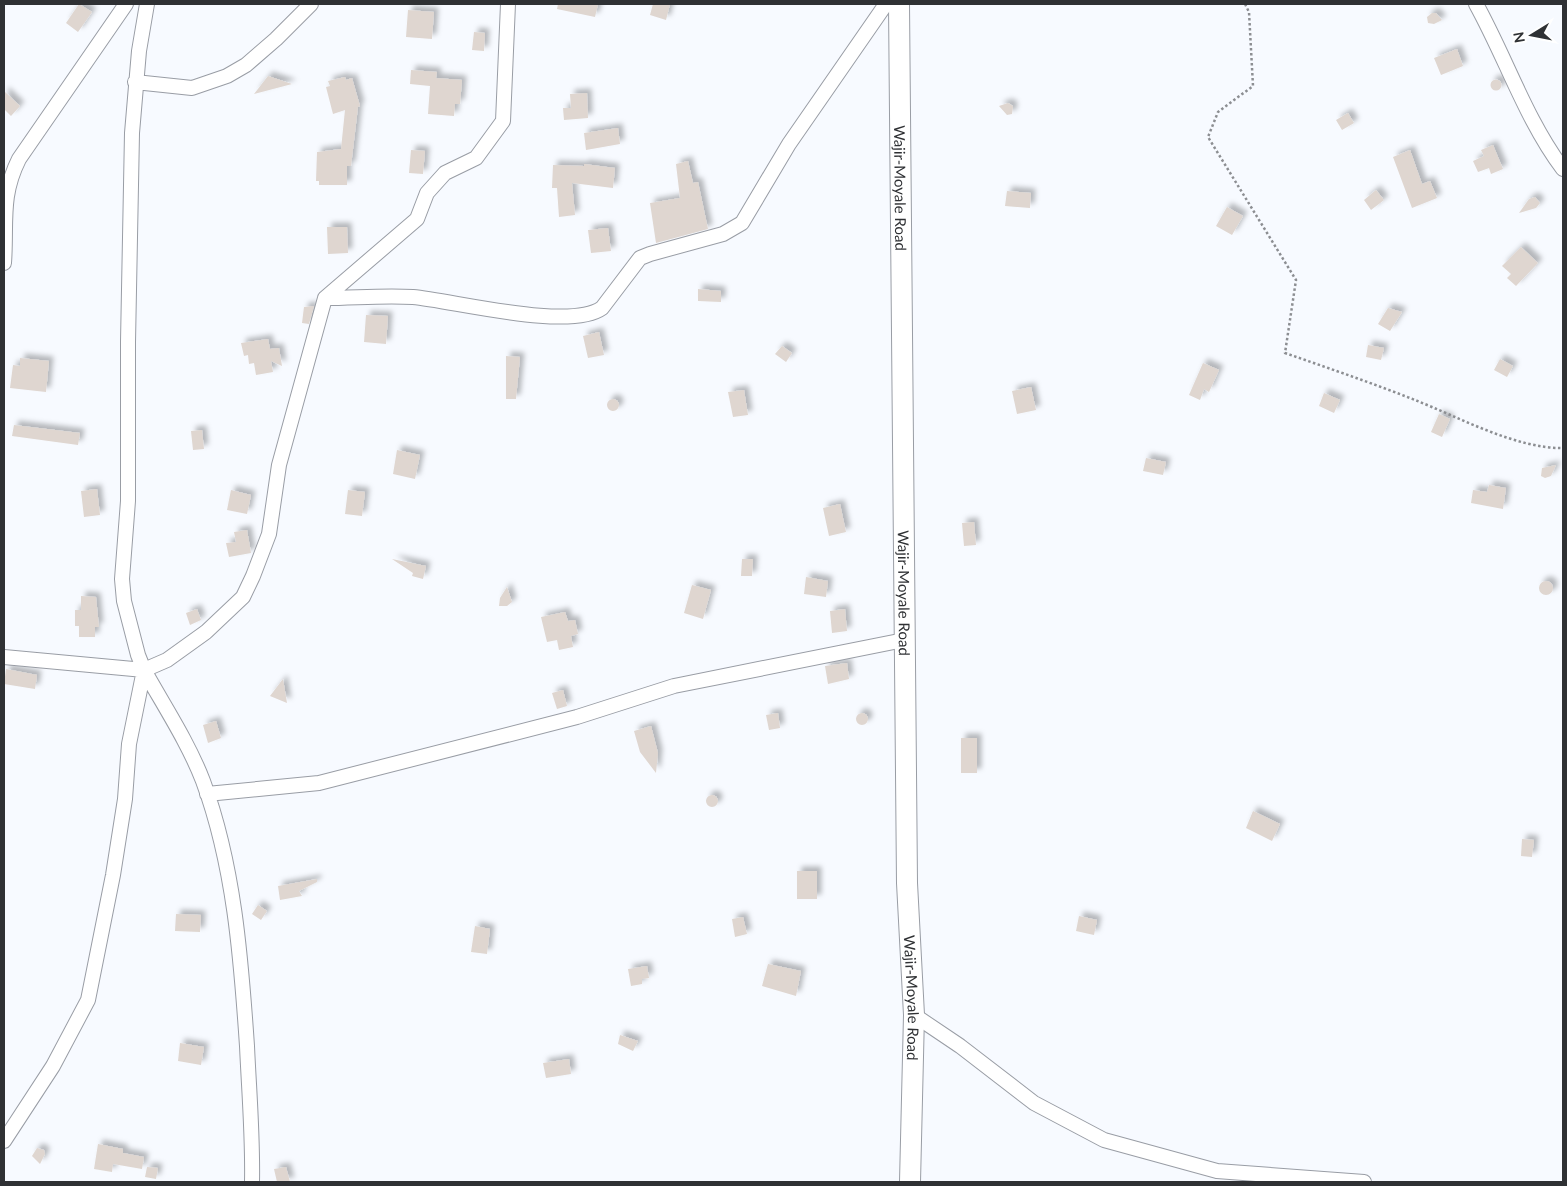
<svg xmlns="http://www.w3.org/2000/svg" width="1567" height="1186" viewBox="0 0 1567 1186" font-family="Lato,sans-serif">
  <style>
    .building { fill: #dfd6d0; filter: url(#shadow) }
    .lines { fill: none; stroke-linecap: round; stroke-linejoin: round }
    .minor-casing { stroke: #999da5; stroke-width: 16 }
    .secondary-casing { stroke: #999da5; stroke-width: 22 }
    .path { stroke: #8c8e92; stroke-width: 2.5; stroke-dasharray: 2.5 2.5; stroke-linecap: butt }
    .minor { stroke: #fff; stroke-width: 14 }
    .secondary { stroke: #fff; stroke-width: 20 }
    .labels { text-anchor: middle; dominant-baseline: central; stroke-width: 4; stroke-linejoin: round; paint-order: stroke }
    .street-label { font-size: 15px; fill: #2f3134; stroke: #fff }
  </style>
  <defs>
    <filter id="shadow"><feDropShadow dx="4.5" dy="-4.5" stdDeviation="2.5" flood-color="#0004"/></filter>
  </defs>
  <rect width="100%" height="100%" fill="#f7faff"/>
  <path class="building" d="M79,4l13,8 -14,20 -12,-9z
    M558,4h40l-3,13 -38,-8z
    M653,4h17l-4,16 -16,-5z
    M408,10l26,2 -2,27 -26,-2z
    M1432,13h4l6,7 -8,4 -6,-1 -1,-6z
    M474,32l11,1 -1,18 -12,-1z
    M1457,49l6,17 -22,9 -7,-17z
    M411,70l26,2 -1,6 26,2 -2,24h-5l-1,12 -26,-2 2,-28 -20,-2z
    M268,76l24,8 -38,10z
    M345,77l1,3 6,-2 8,28 -2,1 -7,59h-4v19h-28v-4h-3l1,-29 24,-3 4,-39 -12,4 -7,-27 4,-1 -2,-5z
    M1490.5 85a5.5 5.5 0 1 1 11 0a5.5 5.5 0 1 1-11 0Z
    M4,91l16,15 -9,10 -7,-7z
    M587,93l1,25 -24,2 -1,-12h8l-1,-14z
    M1008,103l5,3 -1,8 -5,1 -8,-9z
    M1348,113l6,10 -12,7 -6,-10z
    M618,128l2,16 -34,6 -2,-17z
    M1493,145l10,24 -12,5 -2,-6 -11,4 -5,-11 11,-5 -3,-6z
    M411,150l14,1 -2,23 -14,-1z
    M1410,150l12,34 8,-3 7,17 -25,10 -19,-51z
    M688,161l5,22 5,-1 10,47 -52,14 -6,-40 30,-5 -4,-34z
    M584,164l31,4 -2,20 -41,-5 3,32 -16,2 -2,-29h-5l1,-23 31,1z
    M1376,190l8,10 -13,10 -7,-10z
    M1007,191l24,2 -1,15 -25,-2z
    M1535,197l5,6 -4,5 -17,5 10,-14z
    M1227,207l16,9 -11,19 -16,-9z
    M327,227h20l1,26 -20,1z
    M608,228l3,23 -20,2 -3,-23z
    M1521,247l17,16 -22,23 -9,-8 4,-4 -9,-8z
    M698,289l23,2v11l-23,-1z
    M314,306l-5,18 -7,-1 2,-16z
    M1388,308l14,4 -12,19 -12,-7z
    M366,315l22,1 -2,28 -22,-2z
    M599,332l5,23 -16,3 -5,-22z
    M268,339l2,10 9,-1 3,18 -11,-5 2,11 -17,3 -2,-12 -5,1 -1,-9 -4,1 -3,-13z
    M1368,345l16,3 -3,12 -15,-3z
    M782,346l10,7 -6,9 -11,-8z
    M506,356l14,1 -4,42h-10z
    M20,358l29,3 -3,31 -36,-4 3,-23 7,1z
    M1500,359l13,7 -6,11 -13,-7z
    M1203,363l16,7 -10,22 -5,-3 -4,11 -11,-5z
    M1031,387l5,23 -19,4 -5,-23z
    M744,390l4,25 -15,2 -5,-25z
    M1324,393l16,7 -6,13 -15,-7z
    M607 405a6 6 0 1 1 12 0a6 6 0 1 1-12 0Z
    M1439,414l11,5 -8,18 -11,-5z
    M14,425l66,8 -2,12 -66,-9z
    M202,430l2,19 -11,1 -2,-19z
    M397,450l23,5 -5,24 -22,-5z
    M1146,458l20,4 -3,13 -20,-4z
    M1556,465l-5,11 -6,2 -4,-2 1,-8z
    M1489,485l17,3 -3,21 -32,-6 2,-13 14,2z
    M97,489l3,26 -16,2 -3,-26z
    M231,490l20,5 -4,19 -20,-4z
    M348,490l17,2 -3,24 -17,-2z
    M840,504l6,28 -17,4 -6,-28z
    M974,522l2,23 -12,1 -2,-23z
    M247,530l4,23 -22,4 -3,-14 10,-1 -2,-10z
    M392,559l34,7 -3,13 -11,-3 1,-3z
    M742,559h11l-1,17h-11z
    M806,577l22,4 -2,16 -22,-3z
    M1539 588a7 7 0 1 1 14 0a7 7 0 1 1-14 0Z
    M692,585l19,5 -8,29 -19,-6z
    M507,587l5,15 -5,4h-8l1,-8z
    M81,596l15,1 3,30h-4v10h-16v-11h-4v-16h6z
    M197,609l4,11 -11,5 -4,-12z
    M845,609l2,22 -15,2 -2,-22z
    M565,612l3,9 7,-1 3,14 -7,2 2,11 -14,3 -2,-10 -10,2 -6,-25z
    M847,663l2,16 -21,5 -3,-18z
    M6,669l31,6 -2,14 -31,-5z
    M283,679l4,24 -17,-7z
    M563,690l4,16 -10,3 -5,-16z
    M778,713l2,15 -11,2 -3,-15z
    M856 719a6 6 0 1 1 12 0a6 6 0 1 1-12 0Z
    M216,721l5,17 -13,5 -5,-18z
    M651,726l7,27 -2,20 -16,-21 -6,-21z
    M961,738h16v35h-16z
    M706 801a6 6 0 1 1 12 0a6 6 0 1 1-12 0Z
    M1253,811l27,13 -8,17 -26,-13z
    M1522,839l12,1 -2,17 -11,-1z
    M797,871h20v28h-20z
    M317,879v3l-18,9 3,5 -22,4 -2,-14z
    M258,905l9,6 -6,9 -9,-6z
    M176,914l25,1 -1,17 -25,-1z
    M1079,916l18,4 -3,15 -18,-4z
    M743,917l4,17 -12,3 -3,-18z
    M475,926l15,3 -3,25 -16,-2z
    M768,964l33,7 -5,25 -34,-10z
    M647,966l2,12 -7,1v5l-11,2 -3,-17z
    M620,1035l18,6 -5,10 -15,-7z
    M180,1043l24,4 -3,18 -23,-4z
    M569,1059l2,15 -25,4 -3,-15z
    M98,1144l25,5v4l21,4 -2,12 -29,-5 -1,8 -18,-3z
    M37,1148l7,2 1,4 -5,10 -8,-8z
    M147,1167l11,1 -2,11 -11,-2z
    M286,1167l4,15h-13l-3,-13z"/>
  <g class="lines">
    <defs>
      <path id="minor" d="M147,4l-8,47 -7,82 -4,209v159l-6,78 2,22 14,54 6,15c20,36 44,72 59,111 31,84 38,176 44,265 2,45 6,91 5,136
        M1476,4c30,54 50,116 87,165
        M135,82l57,6 35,-12 19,-11 30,-26 35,-35
        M4,263c3,-40 -4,-66 15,-104l107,-155
        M325,298c29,0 59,-3 88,-1 42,4 157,34 189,11l38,-50 10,-4 73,-20 19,-11 47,-79 97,-140
        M4,657l140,13 23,-10 39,-28 37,-35 10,-21 16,-42 10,-69 46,-167 92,-79 10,-26 18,-20 31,-15 27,-37 5,-117
        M207,794l112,-11 258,-66 97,-31 230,-46
        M914,1015l46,31 74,57 70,37 113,31 147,11
        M4,1141l49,-75 35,-66 25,-125 12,-76 4,-55 15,-74"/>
      <g id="secondary">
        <path id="s1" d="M899,4l8,879 7,132 -4,167"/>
      </g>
    </defs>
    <use href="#minor" class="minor-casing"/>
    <use href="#secondary" class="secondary-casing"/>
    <path class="path" d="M1245,4l4,8 4,74 -35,26 -10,25 88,143 -11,73c43,15 87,30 130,47 43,17 102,49 148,48"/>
    <use href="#minor" class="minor"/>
    <use href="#secondary" class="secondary"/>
  </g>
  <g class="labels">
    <g class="street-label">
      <text stroke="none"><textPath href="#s1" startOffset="184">Wajir-Moyale Road</textPath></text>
      <text stroke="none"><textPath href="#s1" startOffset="589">Wajir-Moyale Road</textPath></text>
      <text stroke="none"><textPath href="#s1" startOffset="994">Wajir-Moyale Road</textPath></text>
    </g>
  </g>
  <rect width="1567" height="1186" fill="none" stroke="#2f3134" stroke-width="10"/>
  <g transform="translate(1532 35) rotate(260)" stroke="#ffffff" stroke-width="4" paint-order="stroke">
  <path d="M0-4L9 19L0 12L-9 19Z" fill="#2f3134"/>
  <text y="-8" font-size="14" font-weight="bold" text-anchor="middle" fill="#2f3134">N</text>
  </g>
</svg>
